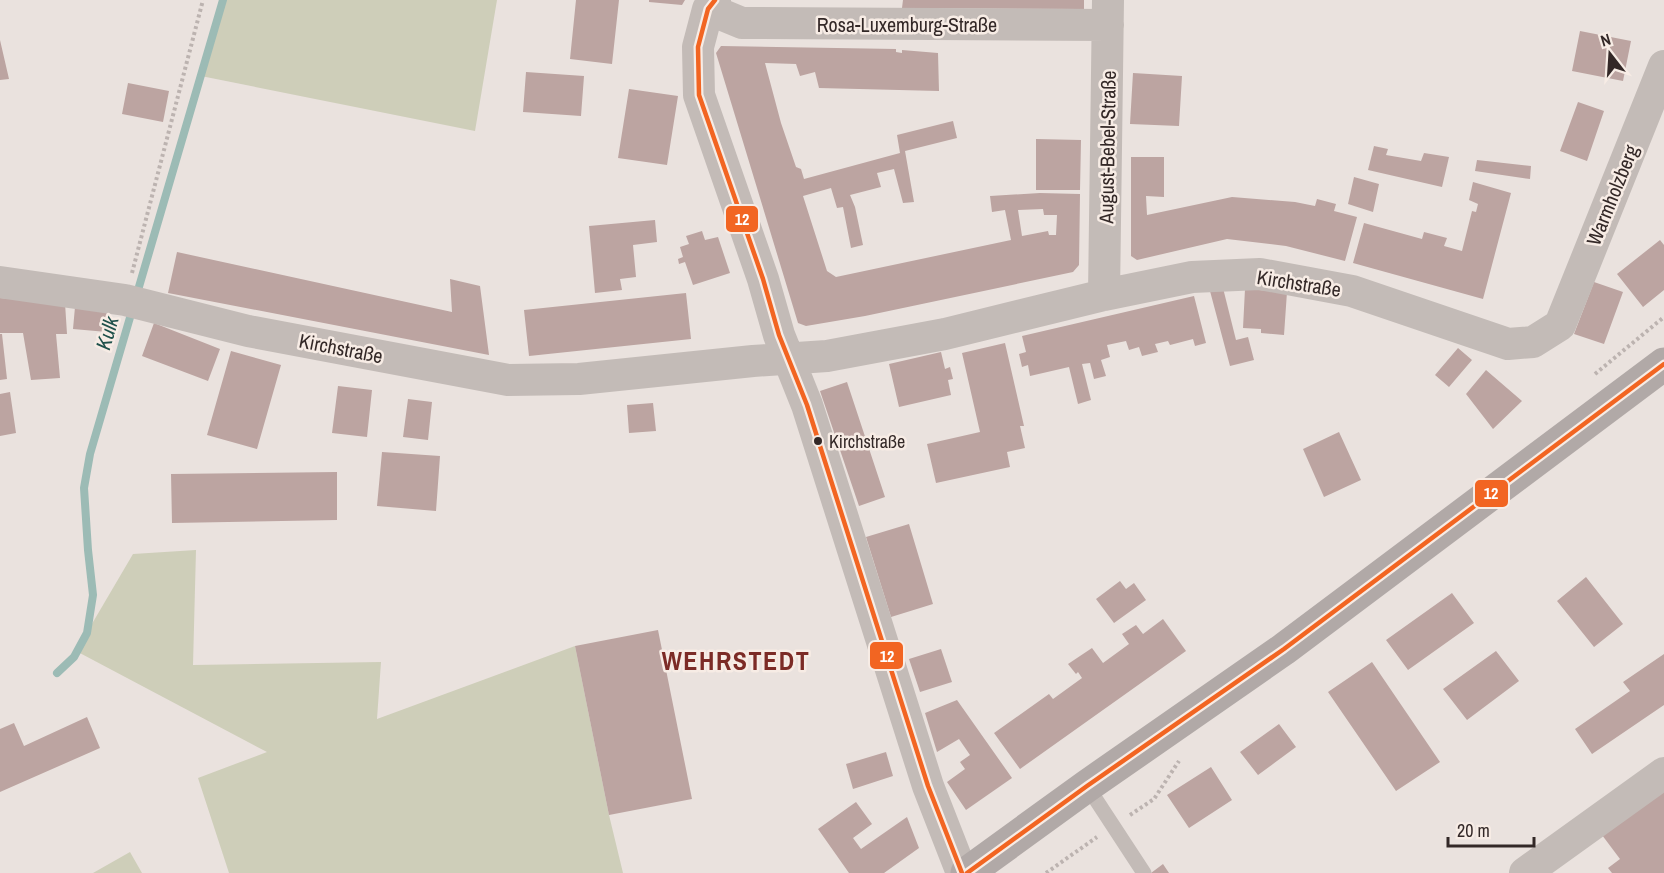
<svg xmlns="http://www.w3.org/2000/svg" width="1664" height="873" viewBox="0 0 1664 873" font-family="'Archivo Narrow',sans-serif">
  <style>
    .green { fill: #ceceb9 }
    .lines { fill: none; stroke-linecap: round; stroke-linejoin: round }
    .stream { stroke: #9cbbb5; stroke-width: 8 }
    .building { fill: #bca4a1; fill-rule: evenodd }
    .path { stroke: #bcb3b0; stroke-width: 4; stroke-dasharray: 3 3; stroke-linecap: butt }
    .lane { stroke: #c3bbb7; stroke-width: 15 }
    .street { stroke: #c3bbb7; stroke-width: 32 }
    .primary { stroke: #b1a9a7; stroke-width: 33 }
    .bus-1-casing { stroke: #f7ece5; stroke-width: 9 }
    .bus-1 { stroke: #f26522; stroke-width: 4.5 }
    .bus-dot { fill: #332827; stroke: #f7ece5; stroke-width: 2 }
    .labels { text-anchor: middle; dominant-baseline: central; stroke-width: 5; stroke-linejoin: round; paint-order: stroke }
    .bus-label { font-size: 18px; fill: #332827; stroke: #f7ece5; text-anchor: start }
    .street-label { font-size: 20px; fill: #332827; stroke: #f7ece5 }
    .water-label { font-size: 21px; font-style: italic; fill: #1f514b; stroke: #f7ece5 }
    .district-label { font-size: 26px; font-weight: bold; letter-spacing: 1.5px; fill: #7c2b26; stroke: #f7ece5 }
    .line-badge { stroke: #f7ece5; stroke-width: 2 }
    .badge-label { font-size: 16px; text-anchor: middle; font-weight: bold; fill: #fff }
  </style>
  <rect width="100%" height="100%" fill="#eae2de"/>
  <path class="green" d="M222,0h275l-22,131 -274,-55z
    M196,550l-3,115 188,-3 -4,57 198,-73 34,169 14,58h-394l-31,-95 69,-26 -191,-101 57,-97z
    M130,852l12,21h-49z"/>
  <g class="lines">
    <path class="stream" d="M57,673l17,-16 13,-24 6,-38 -5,-45 -4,-62 6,-34 133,-454"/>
  </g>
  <path class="building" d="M576,0h43l-7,64 -42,-5z
    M649,0h36l-3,5 -33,-3z
    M903,0h181v9l-182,-1z
    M1580,31l51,10 -8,40 -51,-10z
    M0,40l9,39 -9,1z
    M721,46l175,3v3l6,1v-3l36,3 1,38 -120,-3 -4,-16 -15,4 -4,-12 -31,-1 16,60 15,44 5,2 3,10 96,-26 -3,-18 56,-14 4,17 -52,13 9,51 -11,1 -9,-34 -17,4 4,14 -31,8 5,12 8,38 -12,3 -8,-41 -6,1 -6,-20 -28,8 24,75 9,6 175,-37 -6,-30 -13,2 -2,-16 50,-3 40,1 -1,71 -6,7 -208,44 -59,10 -8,-3 -82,-270zM1043,209l1,6h13l-1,20h-7l-1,-4 -26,5 -4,-26z
    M526,72l58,4 -3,40 -58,-4z
    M1133,73l49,3 -3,50 -49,-2z
    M128,83l41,8 -6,31 -41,-8z
    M629,89l49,7 -11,69 -49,-7z
    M1578,102l26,9 -17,50 -27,-10z
    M1036,139l45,1 -1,50h-44z
    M1374,146l14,3 -2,6 35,6 3,-8 25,4 -7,30 -74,-17z
    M1131,157h33v40l-18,-1 1,19 85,-18 63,5 20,4 2,-7 19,5 -2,7 23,6 -12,44 -59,-15 -59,-7 -90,21 -6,-4z
    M1477,160l54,6 -1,13 -55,-8z
    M1354,177l25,7 -6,28 -25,-8z
    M1473,182l38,11 -28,106 -130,-36 11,-40 58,16 2,-7 23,6 -3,8 18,5 10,-40 4,1 2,-8 -9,-4z
    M655,220l2,22 -24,3 3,32 -16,2 2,11 -27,3 -6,-67z
    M702,231l3,9 13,-3 12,36 -37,12 -8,-23 -6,2 -1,-5 5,-2 -3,-10 9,-3 -3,-8z
    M1660,240l4,5v45l-21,17 -26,-33z
    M177,252l275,60 -2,-33 30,7 9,69 -321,-62z
    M1594,282l29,10 -19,52 -30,-10z
    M1223,288l13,52 12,-3 6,23 -24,6 -20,-75z
    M1245,289l42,3 -3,43 -23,-2v-4l-18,-1z
    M686,293l5,46 -162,17 -5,-46z
    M1194,296l12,47 -11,3 -2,-7 -23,6 -2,-4 -13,3 3,8 -16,4 -3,-9 -10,3 -3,-9 -19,4 3,12 -9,3 5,16 -12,3 -4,-16 -8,1 9,36 -13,4 -9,-37 -39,9 -2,-11 -6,2 -3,-13 7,-2 -4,-16z
    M0,298l65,5 2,31h-11l4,44 -29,2 -8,-47h-23z
    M75,307l34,3 -2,22 -34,-3z
    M154,323l66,26 -12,32 -66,-25z
    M0,334h2l5,45 -7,1z
    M1005,343l19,83h-4l5,22 -18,4 3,15 -74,16 -9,-39 53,-12 -18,-79z
    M1458,348l14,12 -23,27 -14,-12z
    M231,351l50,14 -24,84 -50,-14z
    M941,352l4,17 5,-2 3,12 -5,1 3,15 -52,12 -10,-43z
    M1486,370l36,31 -29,28 -27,-35z
    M847,382l38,115 -26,9 -39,-115z
    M338,386l34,4 -5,47 -35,-4z
    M10,392l6,41 -16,3v-42z
    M408,399l24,3 -4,38 -25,-3z
    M653,403l3,28 -27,2 -2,-28z
    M1339,432l22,48 -37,17 -21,-48z
    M382,452l58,4 -4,55 -59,-5z
    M337,472v48l-165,3 -1,-49z
    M909,524l24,80 -42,13 -25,-80z
    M1586,577l37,47 -29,23 -37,-46z
    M1120,581l6,8 8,-6 12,17 -32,23 -18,-24z
    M1452,593l22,30 -66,47 -22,-30z
    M1163,619l23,32 -166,118 -26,-36 55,-39 4,5 29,-21 -4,-6 -2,2 -8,-10 24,-16 11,15 26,-19 -7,-10 14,-9 7,9z
    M658,630l34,169 -83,16 -34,-169z
    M941,649l11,33 -32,10 -11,-33z
    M1496,651l23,30 -52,39 -24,-31z
    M1664,654v51l-72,49 -17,-25 55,-38 -7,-9z
    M1372,662l68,100 -44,29 -68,-99z
    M957,700l55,78 -46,32 -19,-28 18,-13 -5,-7 10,-7 -11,-16 -22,13 -12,-39z
    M87,717l13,31 -100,44v-63l14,-6 10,23z
    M1279,724l17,23 -38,28 -18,-23z
    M886,752l7,24 -40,13 -7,-25z
    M1211,767l21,33 -43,28 -22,-33z
    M1664,790v83h-52l-4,-5 12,-9 -18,-24z
    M856,802l16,22 -19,14 8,11 46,-32 12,31 -35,25h-35l-31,-44z
    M1163,864l6,9h-18z"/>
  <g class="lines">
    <path class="path" d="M132,273l71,-273
      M1595,374l69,-57
      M1130,815l24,-16 25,-38
      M1046,873l51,-36"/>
    <path class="lane" d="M1087,786l57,87"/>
    <path class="street" d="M715,0l-7,9 -10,38 1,48 64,184 16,56 28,70 121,381 34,87
      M708,9l34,14 366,2
      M0,282l125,18 123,31 260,49 71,-1 174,-18 74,-5 118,-22 159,-39 88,-18 68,-3 92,17 156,53 25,-2 27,-17 104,-259
      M1104,295l4,-295
      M1525,873l139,-100"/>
    <path class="primary" d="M967,873l120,-87 197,-137 380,-285"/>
    <defs>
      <path id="bus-1" d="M715,0l-7,9 -10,38 1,48 64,184 16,56 28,70 121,381 34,87
        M967,873l120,-87 197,-137 380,-285"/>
    </defs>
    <use href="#bus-1" class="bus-1-casing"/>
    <use href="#bus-1" class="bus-1"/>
  </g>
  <circle class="bus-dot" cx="818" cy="441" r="5"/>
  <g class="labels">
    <g class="bus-label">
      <text x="829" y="441">Kirchstraße</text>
    </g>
    <g class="street-label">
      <text x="907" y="24">Rosa-Luxemburg-Straße</text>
      <text transform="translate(1107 147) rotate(-89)">August-Bebel-Straße</text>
      <text transform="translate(1612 195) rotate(-68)">Warmholzberg</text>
      <text transform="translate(1299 283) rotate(9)">Kirchstraße</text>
      <text transform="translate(341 348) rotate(11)">Kirchstraße</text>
    </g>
    <g class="water-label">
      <text transform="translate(107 333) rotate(-74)">Kulk</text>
    </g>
    <g class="district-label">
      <text x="736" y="660">WEHRSTEDT</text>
    </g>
  </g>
  <g class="line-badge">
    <rect x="725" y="205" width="34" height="28" rx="6" fill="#f26522"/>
    <rect x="1474" y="479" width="35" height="29" rx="6" fill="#f26522"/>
    <rect x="869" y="641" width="35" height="29" rx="6" fill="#f26522"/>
  </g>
  <g class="badge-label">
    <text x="742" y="225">12</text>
    <text x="1491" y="499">12</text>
    <text x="887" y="662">12</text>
  </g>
  <g transform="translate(1610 54) rotate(343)" stroke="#f7ece5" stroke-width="4.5" paint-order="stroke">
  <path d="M0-4.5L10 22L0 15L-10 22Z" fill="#332827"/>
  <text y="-9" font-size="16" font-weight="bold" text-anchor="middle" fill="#332827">N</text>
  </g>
  <path d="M1448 837v9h86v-9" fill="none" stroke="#332827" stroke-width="3"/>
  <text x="1457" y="837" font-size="18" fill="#332827" stroke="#f7ece5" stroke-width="4.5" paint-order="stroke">20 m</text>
</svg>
